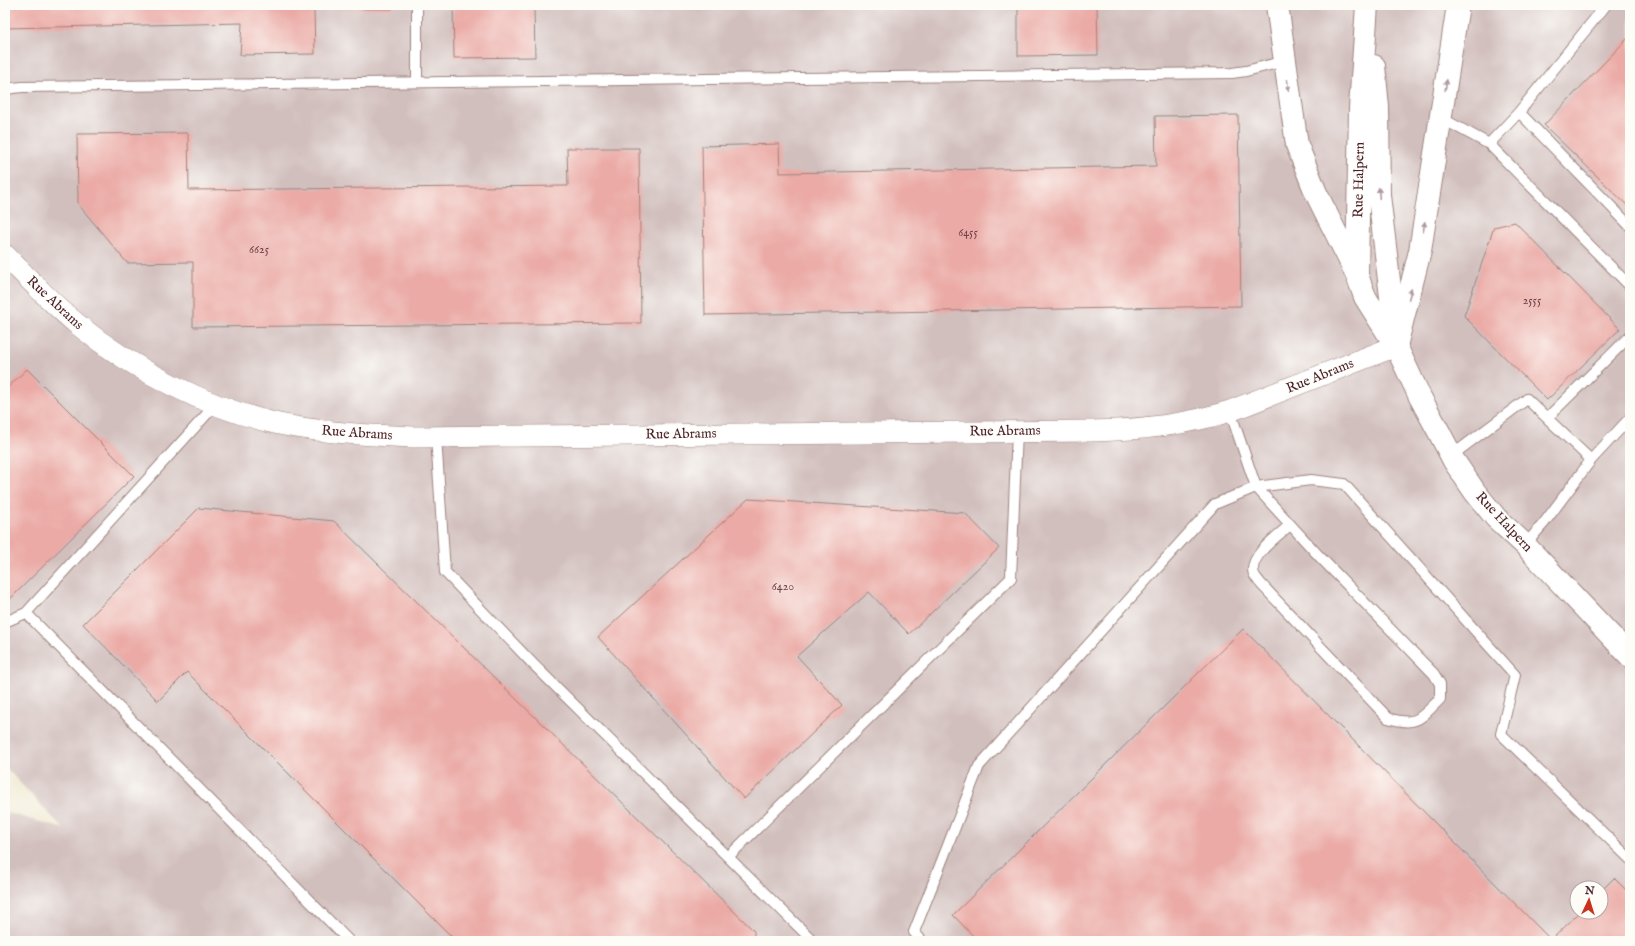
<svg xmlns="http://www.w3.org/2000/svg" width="1635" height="946" viewBox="0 0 1635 946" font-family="'IM FELL English',serif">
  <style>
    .industrial { fill: #d1bfbe; fill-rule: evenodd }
    .building { fill: #ebaaa6 }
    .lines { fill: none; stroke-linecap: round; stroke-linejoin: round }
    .lane-casing { stroke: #9d847e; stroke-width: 12 }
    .street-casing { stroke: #9d847e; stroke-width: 22 }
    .secondary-casing { stroke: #9d847e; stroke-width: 24 }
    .primary-casing { stroke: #9d847e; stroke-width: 24 }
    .lane { stroke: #fff; stroke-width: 10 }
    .street { stroke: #fff; stroke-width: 21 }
    .secondary { stroke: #fff; stroke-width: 22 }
    .primary { stroke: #fff; stroke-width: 22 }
    .oneway { fill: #ae9aa0 }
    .labels { text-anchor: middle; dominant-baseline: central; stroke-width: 3; stroke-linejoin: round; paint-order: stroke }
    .number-label { font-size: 12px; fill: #72424a }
    .street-label { font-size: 14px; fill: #4a1f2b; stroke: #fdfcf7 }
  </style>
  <rect width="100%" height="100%" fill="#fdfcf7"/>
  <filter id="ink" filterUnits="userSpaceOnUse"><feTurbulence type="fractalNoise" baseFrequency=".025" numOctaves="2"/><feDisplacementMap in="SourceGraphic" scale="8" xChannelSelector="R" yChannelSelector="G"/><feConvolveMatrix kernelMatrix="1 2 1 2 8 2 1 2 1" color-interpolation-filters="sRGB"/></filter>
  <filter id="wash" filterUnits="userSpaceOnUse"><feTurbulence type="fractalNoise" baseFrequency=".012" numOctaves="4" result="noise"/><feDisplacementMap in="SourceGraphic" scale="16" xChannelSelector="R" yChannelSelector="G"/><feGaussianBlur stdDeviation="0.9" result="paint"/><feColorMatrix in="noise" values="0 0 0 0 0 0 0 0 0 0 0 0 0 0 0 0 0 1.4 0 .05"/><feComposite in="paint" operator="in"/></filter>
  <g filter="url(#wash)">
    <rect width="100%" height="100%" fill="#f0ead1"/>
    <path class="industrial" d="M5,5h1625v936h-1625v-129l59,17 -59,-62zM1577,888h24v24h-24z"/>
    <g id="blocks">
      <path class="building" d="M5,5h387v4l-78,-1 1,46 -75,1 2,-32 -237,5z
        M453,5h103v1l-22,1 1,50 -81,1z
        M1018,5h79l1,50 -80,1z
        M1630,36v172l-86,-83z
        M1238,115l3,191 -536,9 -3,-169 77,-2 1,29 376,-7 -1,-50z
        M188,133l1,57 379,-4 -1,-38h72l2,175 -448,4v-65l-66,1 -49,-59 -1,-70z
        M1515,222l105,107 -73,71 -83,-84 30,-89z
        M27,369l107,107 -129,128v-214z
        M748,499l217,14 34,35 -90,86 -40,-42 -72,64 45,49 -98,94 -146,-162z
        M199,508l135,13 420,410v10h-298l-269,-269 -29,29 -75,-77z
        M1243,629l308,311 29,-28h21v-21l13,-13 16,16v47h-652l-25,-26z"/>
    </g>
  </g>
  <g filter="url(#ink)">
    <use href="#blocks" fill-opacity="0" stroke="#9d847e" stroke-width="1"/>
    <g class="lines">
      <defs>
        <path id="lane" d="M417,5v77
          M5,89l17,-2 1210,-14 14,-2 39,-10
          M1519,112l111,114
          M1441,118l48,26 141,142
          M1489,144l30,-32 87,-107
          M216,404l-190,209 323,328
          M1230,411l26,76 63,69 115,118 6,10v15c-20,19 -22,28 -52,19l-127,-134c-2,-3 -6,-7 -7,-10 -7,-17 26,-40 36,-49
          M1547,418l83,-82
          M436,437l9,135 88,92 280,277
          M1451,456l76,-57 64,61 -47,63 -19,22
          M1591,460l39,-42
          M5,622l21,-9
          M728,857l283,-279 6,-147
          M922,941l-8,-9 65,-166 236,-262 41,-17 55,-7 33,4 171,191 -14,59 129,125"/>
        <path id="street" d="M5,255c23,23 46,48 72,69 55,45 132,85 202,100 45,9 90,11 135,13l678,-6c46,-1 94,-6 138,-20l166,-65"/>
        <path id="secondary" d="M1367,5l-7,103 -3,167 8,22 31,49 24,51 19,35 15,29 21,31 21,26 29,27 105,111
          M1374,66l4,41 1,88 17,145"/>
        <path id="primary" d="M1277,5l20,140 19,48 41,82
          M1396,346l24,-95 38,-246"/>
      </defs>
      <use href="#lane" class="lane-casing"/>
      <use href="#street" class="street-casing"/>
      <use href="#secondary" class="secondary-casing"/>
      <use href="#primary" class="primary-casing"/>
      <use href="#lane" class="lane"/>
      <use href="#street" class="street"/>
      <use href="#secondary" class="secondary"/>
      <use href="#primary" class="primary"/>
    </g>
    <defs><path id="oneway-solid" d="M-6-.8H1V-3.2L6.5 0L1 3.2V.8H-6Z"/></defs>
    <g class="oneway">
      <use href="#oneway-solid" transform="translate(1288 85) rotate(83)"/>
      <use href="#oneway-solid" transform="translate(1446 85) rotate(-81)"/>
      <use href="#oneway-solid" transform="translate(1379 193) rotate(-93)"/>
      <use href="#oneway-solid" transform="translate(1424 227) rotate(-81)"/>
      <use href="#oneway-solid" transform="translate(1410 294) rotate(-75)"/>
    </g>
  </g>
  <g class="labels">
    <g class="number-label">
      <text x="968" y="232">6455</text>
      <text x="259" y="249">6625</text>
      <text x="1532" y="300">2555</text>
      <text x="783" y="586">6420</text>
    </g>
    <g class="street-label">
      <text transform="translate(1359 180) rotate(-89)">Rue Halpern</text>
      <text transform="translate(55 303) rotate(43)">Rue Abrams</text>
      <text transform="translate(1320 376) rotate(-22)">Rue Abrams</text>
      <text transform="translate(1005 431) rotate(-1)">Rue Abrams</text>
      <text transform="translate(357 433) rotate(4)">Rue Abrams</text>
      <text transform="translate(681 434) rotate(-1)">Rue Abrams</text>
      <text transform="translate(1504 522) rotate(47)">Rue Halpern</text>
    </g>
  </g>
  <rect width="1635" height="946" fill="none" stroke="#fdfcf7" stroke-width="20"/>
  <g transform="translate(1589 900) rotate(4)"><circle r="19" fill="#fdfcf7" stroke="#b5a4a5"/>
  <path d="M0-3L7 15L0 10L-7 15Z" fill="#c8321e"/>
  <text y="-6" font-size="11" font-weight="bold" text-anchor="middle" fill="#4a1f2b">N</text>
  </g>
</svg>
